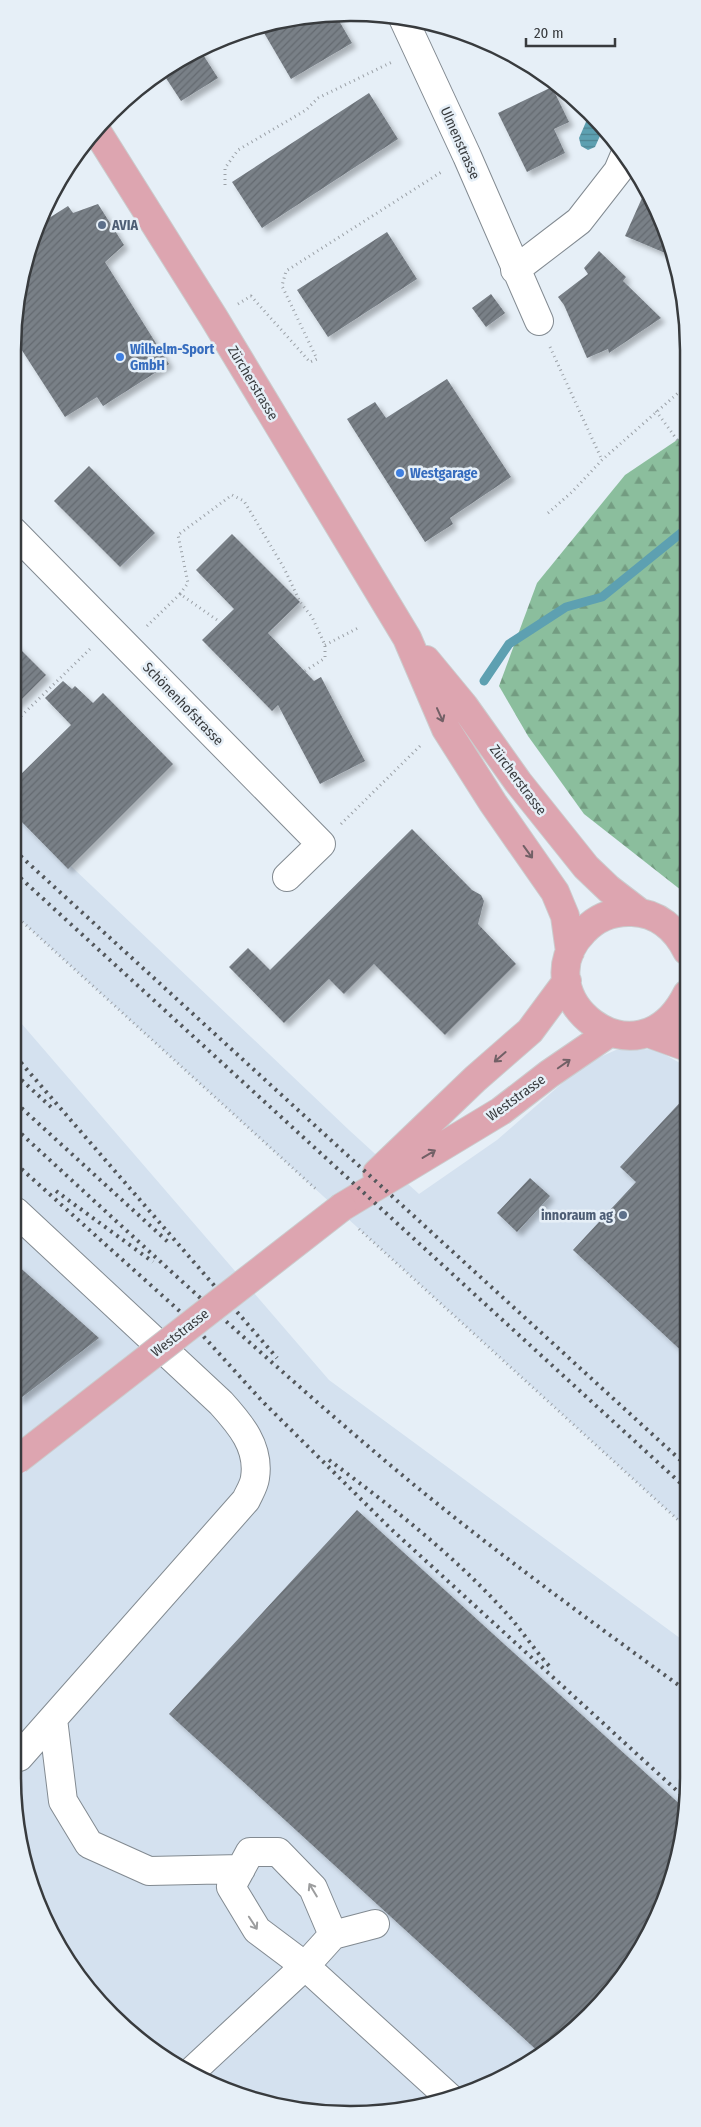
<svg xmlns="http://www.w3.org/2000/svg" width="701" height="2127" viewBox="0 0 701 2127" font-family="'Fira Sans Condensed',sans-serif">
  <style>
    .built { fill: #d4e1ef }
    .forest { fill: url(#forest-firs) }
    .water { fill: url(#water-rules) }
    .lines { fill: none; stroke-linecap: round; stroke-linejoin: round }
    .stream { stroke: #5da0b1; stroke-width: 9 }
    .building { fill: url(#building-hatch); filter: url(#shadow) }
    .minor-casing { stroke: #828a91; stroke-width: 30 }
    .major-casing { stroke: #cbcccd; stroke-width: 30 }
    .path { stroke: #9ba1a7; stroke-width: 3; stroke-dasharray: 1 4; stroke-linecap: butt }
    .minor { stroke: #fff; stroke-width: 28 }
    .major { stroke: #dda5b0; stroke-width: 28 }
    .rail { stroke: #53575b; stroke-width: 4; stroke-dasharray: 2.5 5; stroke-linecap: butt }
    .major-bridge-casing { stroke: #cbcccd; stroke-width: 30; stroke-linecap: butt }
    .major-bridge { stroke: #dda5b0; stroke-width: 28 }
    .oneway { stroke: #726066 }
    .oneway2 { stroke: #9c9d9e }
    .service-dot { fill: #5c6f8a; stroke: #e6eff7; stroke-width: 2 }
    .shop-dot { fill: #3f7fe0; stroke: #e6eff7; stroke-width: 2 }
    .labels { text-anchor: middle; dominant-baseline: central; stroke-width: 5; stroke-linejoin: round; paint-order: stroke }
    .street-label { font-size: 14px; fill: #383b3e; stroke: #e6eff7 }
    .service-label { font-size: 14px; font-weight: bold; fill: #4e5e75; stroke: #e6eff7; text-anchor: start }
    .shop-label { font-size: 14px; font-weight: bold; fill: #366cbe; stroke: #e6eff7; text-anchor: start }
    .rim { fill: none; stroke: #383b3e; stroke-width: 2.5 }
  </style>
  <defs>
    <pattern id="forest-firs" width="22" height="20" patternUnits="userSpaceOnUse" patternTransform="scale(1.25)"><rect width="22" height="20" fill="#8bbe9d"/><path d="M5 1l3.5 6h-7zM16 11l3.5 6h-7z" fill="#739c81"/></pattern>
    <pattern id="water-rules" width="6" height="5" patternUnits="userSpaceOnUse" patternTransform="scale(1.25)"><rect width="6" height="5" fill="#5da0b1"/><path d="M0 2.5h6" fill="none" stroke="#4e8491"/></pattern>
    <pattern id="building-hatch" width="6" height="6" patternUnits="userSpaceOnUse" patternTransform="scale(1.25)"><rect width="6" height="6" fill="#798087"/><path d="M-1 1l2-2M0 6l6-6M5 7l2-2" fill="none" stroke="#646a70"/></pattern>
    <filter id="shadow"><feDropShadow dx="4.5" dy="4.5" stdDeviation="2.5" flood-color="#0004"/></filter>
  </defs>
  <rect width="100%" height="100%" fill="#e6eff7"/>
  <path class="built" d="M14,812l335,318 70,64 78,-54 87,-76 32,-14 39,-1 32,18 1,462 -673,-614z
    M15,1016l314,364 359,264v132l-11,88 -46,101 -41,50 -51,42 -101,46 -65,11 -66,-2 -106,-32 -56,-35 -48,-45 -59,-94 -19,-64z"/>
  <path class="forest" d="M686,434l1,459 -1,1 -102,-80 -56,-78 -29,-50 38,-103 88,-108z"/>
  <path class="water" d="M589,115l15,12 -9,20 -7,3 -7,-4 -2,-8z"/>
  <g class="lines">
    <path class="stream" d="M484,681l25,-37 57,-37 36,-10 84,-68"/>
  </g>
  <path class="building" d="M335,14l17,29 -61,36 -31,-53 46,-11z
    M200,50l18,28 -37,23 -19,-29 19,-14z
    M552,87l17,35 -15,7 11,24 -38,19 -29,-59z
    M369,93l29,46 -136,89 -30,-46z
    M646,189l8,12 16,54 -45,-19z
    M98,204l26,41 -19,17 64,102 -66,42 -6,-9 -32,20 -51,-79 10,-75 14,-38 30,-19 5,7z
    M387,232l30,47 -89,58 -31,-47z
    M599,251l27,26 -3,4 38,37 -52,35 -1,-4 -21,9 -23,-53 -6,-8 30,-23 -4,-6z
    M491,294l14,19 -19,14 -14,-19z
    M447,379l64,98 -61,41 3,6 -28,18 -78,-123 28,-17 11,16z
    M89,466l66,67 -35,34 -66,-66z
    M232,534l68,68 -32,31 46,48 7,-4 44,84 -45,23 -42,-79 -6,6 -70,-71 32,-31 -38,-39z
    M14,643l32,32 -32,32z
    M63,681l9,8 3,-3 18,17 10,-10 70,71 -105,105 -53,-54 -1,-34 57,-56 -26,-27z
    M412,829l60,61 9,5 3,6 -6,23 38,40 -71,71 -71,-71 -30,30 -15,-15 -45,44 -55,-56 19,-19 22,22z
    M687,1095v79l1,183 -115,-107 63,-68 -16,-15z
    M530,1178l20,18 -33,36 -20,-19z
    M16,1264l83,74 -82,63z
    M357,1510l327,298 -7,56 -46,101 -41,50 -48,40 -373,-341z"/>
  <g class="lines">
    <defs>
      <path id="minor" d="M403,18l64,138 72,165
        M515,270l64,-49 39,-50 6,-14
        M13,531l308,313 -34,33
        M16,1212l205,191c19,21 39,44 34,75 -1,8 -6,15 -9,22l-227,257
        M53,1719l10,82 26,43 60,27 92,-2
        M333,1935l-20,-47 -35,-36h-28l-19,35 26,43 48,36 145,132
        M190,2073l115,-107 28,-31 42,-11"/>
      <path id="major" d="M96,130l118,188 193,320 39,91 47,74 62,89 10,24 5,36
        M426,660l38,46 54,76 68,85 23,22 30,23
        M687,951c-11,-22 -29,-38 -55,-39 -19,-1 -35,5 -48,19 -64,64 54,161 103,63
        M648,1033l39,14
        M377,1173l98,-94 55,-48 37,-50
        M342,1207l159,-96 48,-37 60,-41"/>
    </defs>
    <use href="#minor" class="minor-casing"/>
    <use href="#major" class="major-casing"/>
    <path class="path" d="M225,185v-17l13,-18 68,-40 12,-12 74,-36
      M238,304l13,-8 59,66 7,-3 -35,-73 4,-15 157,-100
      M550,347l52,113
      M656,411l30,41
      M548,513l24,-21 30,-32 84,-74
      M180,594l8,-11 -10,-48 54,-40 12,6 40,67 16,34 12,15 13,28v13l-20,13
      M147,626l33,-32 40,28
      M325,645l35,-18
      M14,723l76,-74
      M341,824l80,-79
      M15,915l303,276
      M359,1229l329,300"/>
    <use href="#minor" class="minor"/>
    <use href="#major" class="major"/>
    <path class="rail" d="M15,851l673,616
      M15,873l673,617
      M16,1057l261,301
      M16,1075l35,32
      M16,1103l152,139
      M16,1129c121,111 242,224 367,330 98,83 202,158 305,233
      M16,1164l169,152 77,85 129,128 295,270
      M56,1191l97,71
      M329,1460c63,47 126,96 179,155 15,17 27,36 43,53"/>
    <defs>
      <path id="major-bridge" d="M17,1460l325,-253"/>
    </defs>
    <use href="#major-bridge" class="major-bridge-casing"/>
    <use href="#major-bridge" class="major-bridge"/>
  </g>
  <defs><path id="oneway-shaft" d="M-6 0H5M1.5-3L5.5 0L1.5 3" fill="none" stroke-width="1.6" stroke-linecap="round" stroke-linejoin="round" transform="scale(1.25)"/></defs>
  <g class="oneway">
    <use href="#oneway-shaft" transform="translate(440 715) rotate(66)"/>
    <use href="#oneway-shaft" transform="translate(528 852) rotate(54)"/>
    <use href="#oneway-shaft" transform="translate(500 1057) rotate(139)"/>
    <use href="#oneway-shaft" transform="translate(564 1064) rotate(-35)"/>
    <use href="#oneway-shaft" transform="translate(429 1154) rotate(-31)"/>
  </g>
  <g class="oneway2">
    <use href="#oneway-shaft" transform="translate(313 1890) rotate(-121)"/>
    <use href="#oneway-shaft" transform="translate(253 1923) rotate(57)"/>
  </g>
  <g class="service-dot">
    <circle cx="102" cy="225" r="5"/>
    <circle cx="623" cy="1215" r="5"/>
  </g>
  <g class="shop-dot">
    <circle cx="120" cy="357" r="5"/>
    <circle cx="400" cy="473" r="5"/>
  </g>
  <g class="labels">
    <g class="street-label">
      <text transform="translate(460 143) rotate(66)">Ulmenstrasse</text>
      <text transform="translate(253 383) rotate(59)">Zürcherstrasse</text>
      <text transform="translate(183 704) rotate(46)">Schönenhofstrasse</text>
      <text transform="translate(518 780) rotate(53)">Zürcherstrasse</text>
      <text transform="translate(516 1098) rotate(-36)">Weststrasse</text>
      <text transform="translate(180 1333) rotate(-38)">Weststrasse</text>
    </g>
    <g class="service-label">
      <text x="112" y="225">AVIA</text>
      <text x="613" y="1215" text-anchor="end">innoraum ag</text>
    </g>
    <g class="shop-label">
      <text x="130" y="349">Wilhelm-Sport<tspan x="130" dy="16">GmbH</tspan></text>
      <text x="410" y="473">Westgarage</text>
    </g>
  </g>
  <path d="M0 0H701V2127H0ZM350 21H351A329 329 0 0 1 680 350V1777A329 329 0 0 1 351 2106H350A329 329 0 0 1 21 1777V350A329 329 0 0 1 350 21Z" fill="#e6eff7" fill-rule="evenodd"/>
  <path class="rim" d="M350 21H351A329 329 0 0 1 680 350V1777A329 329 0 0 1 351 2106H350A329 329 0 0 1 21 1777V350A329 329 0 0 1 350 21Z"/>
  <path d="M526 38v8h89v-8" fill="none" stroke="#383b3e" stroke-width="2.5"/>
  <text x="534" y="38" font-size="15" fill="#383b3e" stroke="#e6eff7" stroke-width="4" paint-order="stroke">20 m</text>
</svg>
